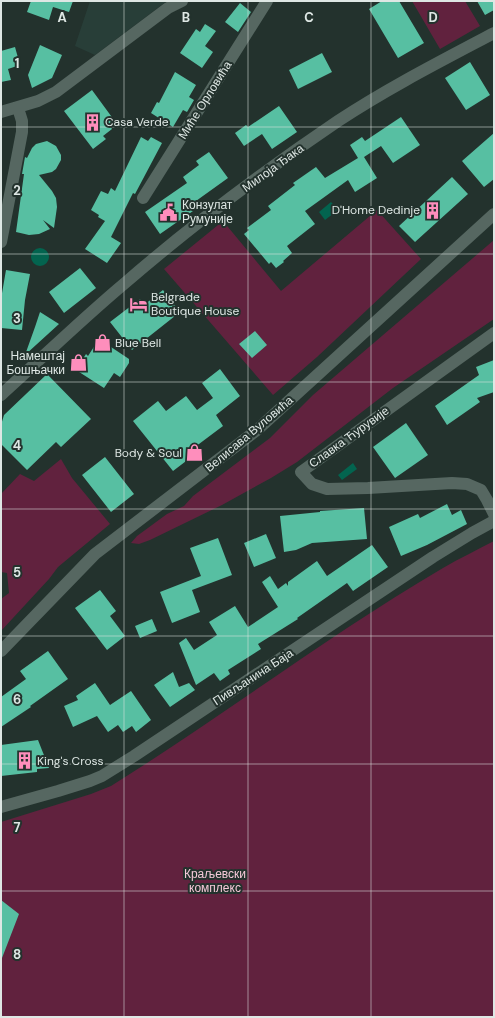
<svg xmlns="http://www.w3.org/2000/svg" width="495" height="1018" viewBox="0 0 495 1018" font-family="'DM Sans',sans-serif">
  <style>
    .built { fill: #283e38 }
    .green { fill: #61223e }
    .water { fill: #03644f }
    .building { fill: #57bfa2 }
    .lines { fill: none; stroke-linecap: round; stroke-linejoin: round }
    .minor { stroke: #566761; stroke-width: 12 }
    .grid { fill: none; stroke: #dee7e4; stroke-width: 1; stroke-opacity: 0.55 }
    .labels { text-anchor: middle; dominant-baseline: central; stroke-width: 4; stroke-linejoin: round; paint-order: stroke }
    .street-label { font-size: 12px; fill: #dee7e4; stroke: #23322d }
    .poi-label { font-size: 12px; fill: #dee7e4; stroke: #23322d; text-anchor: start }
    .park-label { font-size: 12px; fill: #f5c8d8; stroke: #23322d }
    .grid-label { font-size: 13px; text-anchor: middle; font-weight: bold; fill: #dee7e4; stroke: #23322d; stroke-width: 4; stroke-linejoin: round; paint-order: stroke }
  </style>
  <rect width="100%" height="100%" fill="#23322d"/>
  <path class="built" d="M90,1h77l-72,54 -20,-9z"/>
  <path class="green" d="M412,1h53l15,25 -40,23z
    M377,210l44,49 -104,98 -44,38 -109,-126 59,-48 58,70z
    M494,240v79l-101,69 -96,74 -26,16 -49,27 -72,35 -11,4 -8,-1 6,-7 30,-22 17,-8 9,-10 77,-58 43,-43z
    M61,459l11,19 38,46 -52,43 -9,12 -48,52v-32l8,-6 -2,-20 -6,-1v-78l19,-20 14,7z
    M494,541v476h-493v-195l90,-28 20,-8c112,-70 218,-151 332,-218 17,-10 34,-18 51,-27z"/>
  <path class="water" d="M331,202l7,8 -13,10 -6,-8z
    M31 257a9 9 0 1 1 18 0a9 9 0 1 1-18 0Z
    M353,463l4,6 -15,11 -4,-5z"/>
  <path class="building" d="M31,1h42l-4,11 -16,-5 -4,13 -22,-8z
    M382,1h17l25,42 -26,15 -29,-49z
    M477,1h17v9l-9,5z
    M240,3l11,9 -13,20 -13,-10z
    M205,24l11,7 -11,15 8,6 -11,16 -22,-15 16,-24 4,3z
    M40,45l22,10 -10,23 -20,10 -4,-13z
    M15,47l5,18 -12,4 3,11 -10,2v-31z
    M322,53l10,19 -34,17 -9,-19z
    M470,62l20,33 -24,15 -21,-32z
    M175,72l21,13 -7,12 5,3 -7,12 -4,-2 -10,17 -22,-14 6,-11 2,1z
    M92,90l22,30 -5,4 3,5 -9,7 3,3 -13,10 -29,-38z
    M279,106l18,26 -25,17 -10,-15 -18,12 -9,-13 11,-8 2,2z
    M401,117l19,28 -27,18 -12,-17 -17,11 13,21 -22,14 -7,-12 -43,31 10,13 -28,22 5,7 -9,8 1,1 -8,6 -5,-6 -2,2 -25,-30 5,-4 -2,-2 24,-18 -3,-4 27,-21 -2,-2 23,-16 9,11 33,-20 -8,-13 12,-8 3,4z
    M494,133v46l-10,8 -22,-26z
    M141,137l7,4 3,-4 11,6 -27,51 -2,-1 -22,44 10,6 -14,20 -22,-14 20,-28 -7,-4 1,-2 -8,-5 10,-19 7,3 3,-6 4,3z
    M47,141l9,5 5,9v5l-5,9 -4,3 -13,3 13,16 4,7 1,9 -3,21 -11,-8 7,9 -11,5 -10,1 -13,-3 8,-58h-2l3,-17 2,1 5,-10 4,-4z
    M209,152l19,26 -39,28 4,5 -33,23 -15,-22 42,-29 -4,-6 16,-12 -3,-4z
    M452,177l16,17 -53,48 -16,-16z
    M80,268l16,20 -32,25 -15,-21z
    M6,270l24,4 -5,26 -3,30 -21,-2v-29z
    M163,290l17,22 -48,38 -22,-28 30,-23 4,6z
    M40,312l19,12 -34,31 10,-28z
    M255,331l12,14 -15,13 -13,-14z
    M99,339l30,20v4l-9,14 -6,-4 -10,15 -28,-18 10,-16 2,2z
    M494,360v32l-17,6 3,4 -33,23 -12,-19 44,-31 -3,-8z
    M220,369l20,27 -24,19 7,11 -28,21 3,5 -25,19 -40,-50 25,-20 8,10 20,-15 11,14 16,-12 -11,-15z
    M47,374l44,45 -30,28 -5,-5 -29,28 -26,-26v-19l3,-10z
    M406,423l22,32 -33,23 -22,-31z
    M105,457l29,37 -23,18 -29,-37z
    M447,504l5,11 9,-5 6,14 -40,21 -26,11 -12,-29 29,-13 2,4z
    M364,508l3,31 -55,4 -16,7 -12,2 -4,-36 40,-4v-1z
    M266,534l10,24 -22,9 -10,-24z
    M218,538l14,37 -40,15 8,22 -28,11 -12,-31 41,-16 -11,-28z
    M372,545l16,22 -35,24 -6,-8 -50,35 1,1 -40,25 3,5 -33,21 2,4 -10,7 -6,-8 -18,12 -17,-42 7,-5 8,12 23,-15 -8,-13 26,-16 13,21 30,-20 -16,-25 8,-6 8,13 8,-6 2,3v-4l29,-21 10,15z
    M100,590l16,21 -6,5 15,20 -18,14 -32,-42z
    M152,619l5,12 -17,7 -5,-12z
    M48,651l20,28 -38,27 1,1 -30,20v-30l25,-18 -6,-8z
    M173,672l6,15 10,-4 6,7 -25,17 -16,-22z
    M95,683l15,22 21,-14 20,29 -15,12 -4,-6 -9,6 -5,-7 -10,7 -11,-16 -24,11 -9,-21 14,-6 -2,-4z
    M38,740l11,28 -12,1v3l-36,4v-31z
    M1,900l18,14 -17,44h-1z"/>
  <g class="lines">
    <path class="minor" d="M1,112l37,-11 18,-9 112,-84 14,-7
      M143,198l124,-197
      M1,242l21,-110v-11l-4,-13
      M494,333l-193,139 11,12 15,5 41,-1 84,-5 15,1 14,6 6,10 7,14
      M1,395c41,-37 81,-76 124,-112 67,-58 139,-112 213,-162 50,-33 103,-60 156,-88
      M1,651l94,-97 162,-124 237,-216
      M1,807l57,-16 32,-10 12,-5 32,-20 299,-199 39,-24 22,-12"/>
  </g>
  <path class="grid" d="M124,1v1016M248,1v1016M371,1v1016M1,127h493M1,254h493M1,382h493M1,509h493M1,636h493M1,764h493M1,891h493"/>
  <defs>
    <symbol id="building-bare" viewBox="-9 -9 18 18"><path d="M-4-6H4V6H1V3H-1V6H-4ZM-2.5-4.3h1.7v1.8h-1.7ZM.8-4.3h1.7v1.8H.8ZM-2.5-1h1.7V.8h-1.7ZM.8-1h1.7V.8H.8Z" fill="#fe8ebc" stroke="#23322d" stroke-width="2.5" paint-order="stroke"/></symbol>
    <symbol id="civic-bare" viewBox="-9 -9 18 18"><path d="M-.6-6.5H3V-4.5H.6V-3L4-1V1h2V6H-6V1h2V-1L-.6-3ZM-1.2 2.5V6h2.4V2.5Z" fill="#fe8ebc" stroke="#23322d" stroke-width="2.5" paint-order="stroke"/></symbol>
    <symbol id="hotel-bare" viewBox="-9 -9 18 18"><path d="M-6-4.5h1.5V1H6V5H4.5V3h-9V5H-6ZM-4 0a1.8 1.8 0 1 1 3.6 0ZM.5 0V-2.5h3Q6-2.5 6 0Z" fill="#fe8ebc" stroke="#23322d" stroke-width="2.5" paint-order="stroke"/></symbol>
    <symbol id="shop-bare" viewBox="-9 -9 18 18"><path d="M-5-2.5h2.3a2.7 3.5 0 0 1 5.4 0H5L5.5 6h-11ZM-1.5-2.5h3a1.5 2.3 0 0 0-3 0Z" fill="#fe8ebc" stroke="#23322d" stroke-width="2.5" paint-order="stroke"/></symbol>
  </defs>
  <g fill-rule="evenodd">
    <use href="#building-bare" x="80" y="110" width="25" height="25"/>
    <use href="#building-bare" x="420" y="198" width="25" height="25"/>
    <use href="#civic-bare" x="156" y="200" width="25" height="25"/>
    <use href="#hotel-bare" x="126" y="292" width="25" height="25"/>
    <use href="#shop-bare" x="90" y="330" width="25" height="25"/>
    <use href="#shop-bare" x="66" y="350" width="25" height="25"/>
    <use href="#shop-bare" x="182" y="440" width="25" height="25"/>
    <use href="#building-bare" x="12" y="748" width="25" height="25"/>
  </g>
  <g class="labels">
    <g class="street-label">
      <text transform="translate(205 100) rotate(-58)">Миће Орловића</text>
      <text transform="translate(273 168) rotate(-36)">Милоја Ђака</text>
      <text transform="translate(249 434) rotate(-40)">Велисава Вуловића</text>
      <text transform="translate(349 437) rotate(-36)">Славка Ћурувије</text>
      <text transform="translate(253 677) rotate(-33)">Пивљанина Баја</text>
    </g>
    <g class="poi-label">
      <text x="105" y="122">Casa Verde</text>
      <text x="182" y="205">Конзулат<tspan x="182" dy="14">Румуније</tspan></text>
      <text x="420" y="210" text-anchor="end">D'Home Dedinje</text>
      <text x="151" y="297">Belgrade<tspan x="151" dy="14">Boutique House</tspan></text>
      <text x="115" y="343">Blue Bell</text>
      <text x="65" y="356" text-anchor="end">Намештај<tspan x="65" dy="14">Бошњачки</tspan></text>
      <text x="182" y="453" text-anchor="end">Body &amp; Soul</text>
      <text x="37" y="761">King's Cross</text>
    </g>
    <g class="park-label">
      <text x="215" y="874">Краљевски<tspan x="215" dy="14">комплекс</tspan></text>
    </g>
  </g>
  <g class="grid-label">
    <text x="62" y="22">A</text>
    <text x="186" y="22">B</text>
    <text x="309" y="22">C</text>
    <text x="433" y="22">D</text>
    <text x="17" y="68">1</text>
    <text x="17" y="195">2</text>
    <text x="17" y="323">3</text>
    <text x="17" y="450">4</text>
    <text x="17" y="577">5</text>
    <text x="17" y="704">6</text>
    <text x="17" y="832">7</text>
    <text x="17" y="959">8</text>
  </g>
  <rect width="495" height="1018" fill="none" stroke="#dee7e4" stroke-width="4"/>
</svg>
